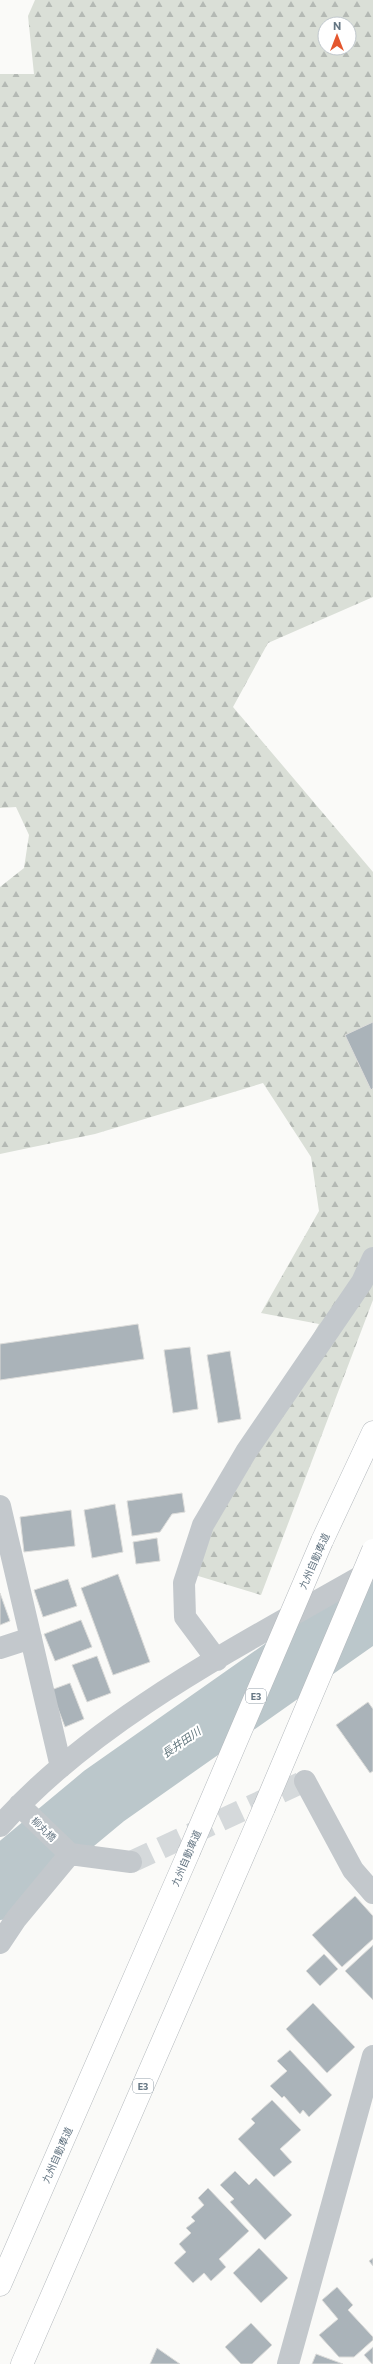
<svg xmlns="http://www.w3.org/2000/svg" width="373" height="2364" viewBox="0 0 373 2364" font-family="Commissioner,'Noto Sans JP',sans-serif">
  <style>
    .forest { fill: url(#forest-firs); fill-rule: evenodd }
    .lines { fill: none; stroke-linecap: round; stroke-linejoin: round }
    .river { stroke: #bbc7cb; stroke-width: 64 }
    .building { fill: #aab3b9; stroke: #dcdcda }
    .minor-tunnel { stroke: #d5d9db; stroke-width: 22; stroke-dasharray: 22 11; stroke-linecap: butt }
    .highway-casing { stroke: #b4b9bd; stroke-width: 23 }
    .minor { stroke: #c3c8cc; stroke-width: 22 }
    .highway { stroke: #fff; stroke-width: 22 }
    .highway-bridge-casing { stroke: #b4b9bd; stroke-width: 23; stroke-linecap: butt }
    .highway-bridge { stroke: #fff; stroke-width: 22 }
    .labels { text-anchor: middle; dominant-baseline: central; stroke-width: 4; stroke-linejoin: round; paint-order: stroke }
    .shield { fill: #fff; stroke: #939fa8; stroke-width: 1 }
    .shield-label { font-size: 9px; font-weight: bold; fill: #657683 }
    .street-label { font-size: 10px; fill: #657683; stroke: #fff }
    .water-label { font-size: 11px; font-style: italic; fill: #60757c; stroke: #fff }
  </style>
  <defs>
    <pattern id="forest-firs" width="22" height="20" patternUnits="userSpaceOnUse"><rect width="22" height="20" fill="#dadfd7"/><path d="M5 1l3.5 6h-7zM16 11l3.5 6h-7z" fill="#b4b9b4"/></pattern>
  </defs>
  <rect width="100%" height="100%" fill="#fafaf8"/>
  <path class="forest" d="M35,0h338v597l-105,46 -35,64 140,165v428l-112,295 -76,-23 134,-248 -58,-11 58,-102 -8,-54 -48,-74 -168,51 -95,20v-267l24,-19 5,-33 -13,-28 -16,1v-734h34l-6,-58zM325,24h24v24h-24z"/>
  <g class="lines">
    <path class="river" d="M0,1888l10,-14 94,-78 269,-189"/>
  </g>
  <path class="building" d="M373,1022v66l-2,2 -26,-55z
    M138,1324l6,35 -144,21v-36z
    M190,1347l8,62 -25,4 -9,-63z
    M230,1351l11,68 -23,4 -11,-68z
    M182,1493l3,19 -13,2 -12,18 -28,4 -5,-35z
    M115,1504l8,48 -31,6 -8,-48z
    M71,1510l4,36 -51,6 -4,-35z
    M157,1538l3,23 -24,3 -3,-22z
    M118,1574l32,88 -37,13 -32,-87z
    M68,1579l9,27 -34,11 -9,-27z
    M0,1593l10,28 -10,4z
    M81,1620l11,27 -37,14 -11,-27z
    M97,1656l14,37 -24,9 -15,-37z
    M70,1683l14,36 -19,8 -14,-37z
    M368,1702l5,7v62l-3,2 -34,-48z
    M355,1896l18,20v23l-31,28 -30,-32z
    M373,1945v55l-28,-29z
    M324,1954l14,15 -18,17 -14,-15z
    M313,2003l42,44 -28,26 -41,-44z
    M290,2050l42,45 -23,22 -6,-7 -3,4 -16,-18 -2,2 -12,-12 17,-15 -10,-10z
    M272,2100l29,30 -21,19 12,13 -18,15 -36,-38 17,-16 -4,-4z
    M235,2171l14,14 7,-7 36,37 -27,25 -35,-38 4,-3 -14,-14z
    M208,2188l41,43 -30,28 7,8 -15,14 -7,-8 -11,10 -19,-20 12,-11 -7,-8 12,-11 -5,-5 9,-7 -4,-4 13,-12 -6,-7z
    M259,2248l29,30 -27,25 -28,-30z
    M373,2258v8l-4,-5z
    M337,2287l16,18 -5,5 25,27v3l-19,17h-15l-20,-22 19,-16 -16,-19z
    M251,2323l21,22 -20,19h-11l-16,-17z
    M373,2347v17h-1l-8,-9z
    M157,2348l23,16h-30z
    M316,2354l27,10h-31z"/>
  <g class="lines">
    <path class="minor-tunnel" d="M131,1862l174,-81"/>
    <defs>
      <path id="highway" d="M322,1541l51,-109
        M0,2285l189,-433
        M22,2364l242,-556"/>
    </defs>
    <use href="#highway" class="highway-casing"/>
    <path class="minor" d="M0,1506l61,261
      M0,1648l31,-10
      M217,1660l-32,-43 -1,-34 19,-58 43,-73 116,-170 11,-24
      M305,1781l48,89 20,23
      M19,1805l51,49
      M0,1826c96,-109 247,-184 372,-256
      M70,1854l61,8
      M0,1943l16,-24 54,-65
      M288,2364l85,-308"/>
    <use href="#highway" class="highway"/>
    <defs>
      <path id="highway-bridge" d="M264,1808l109,-258
        M189,1852l133,-311"/>
    </defs>
    <use href="#highway-bridge" class="highway-bridge-casing"/>
    <use href="#highway-bridge" class="highway-bridge"/>
  </g>
  <g class="labels">
    <g class="shield">
      <rect x="246" y="1689" width="20" height="14" rx="3"/>
      <rect x="133" y="2079" width="20" height="14" rx="3"/>
    </g>
    <g class="shield-label">
      <text x="256" y="1696">E3</text>
      <text x="143" y="2086">E3</text>
    </g>
    <g class="street-label">
      <text transform="translate(314 1561) rotate(-66)">九州自動車道</text>
      <text transform="translate(44 1829) rotate(44)">柳丸橋</text>
      <text transform="translate(186 1858) rotate(-67)">九州自動車道</text>
      <text transform="translate(57 2155) rotate(-66)">九州自動車道</text>
    </g>
    <g class="water-label">
      <text transform="translate(181 1742) rotate(-35)">長井田川</text>
    </g>
  </g>
  <g transform="translate(337 36)"><circle r="19" fill="#ffffff" stroke="#c1c8cd"/>
  <path d="M0-3L7 15L0 10L-7 15Z" fill="#e4572e"/>
  <text y="-6" font-size="11" font-weight="bold" text-anchor="middle" fill="#657683">N</text>
  </g>
</svg>
